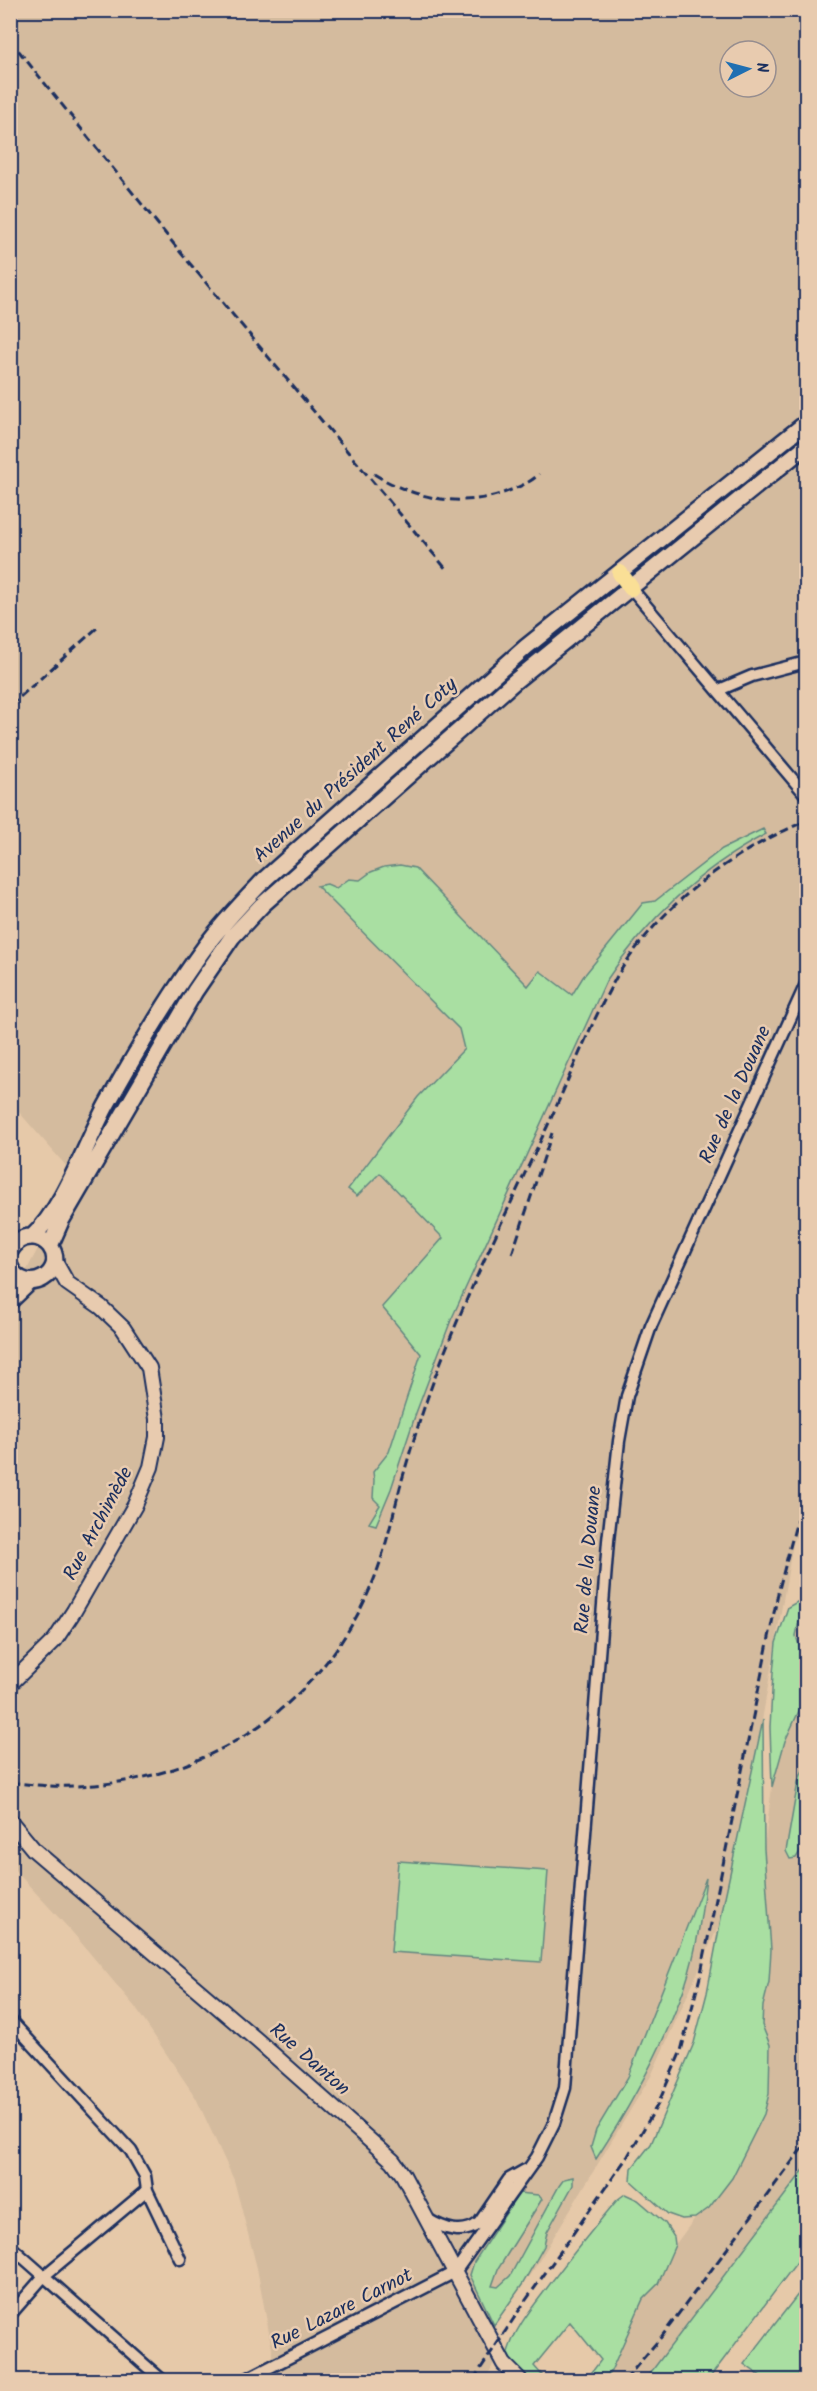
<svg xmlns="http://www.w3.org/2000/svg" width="817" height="2391" viewBox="0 0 817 2391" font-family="Kalam,sans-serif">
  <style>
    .built { fill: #d4bb9e; fill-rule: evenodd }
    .green { fill: #a9dfa2; stroke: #628780; stroke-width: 1.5 }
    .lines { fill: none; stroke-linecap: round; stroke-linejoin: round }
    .minor-casing { stroke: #1b2f5e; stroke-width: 15 }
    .tertiary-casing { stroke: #1b2f5e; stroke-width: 18 }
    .secondary-casing { stroke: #1b2f5e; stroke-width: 20 }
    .primary-casing { stroke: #1b2f5e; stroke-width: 21 }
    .minor { stroke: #e8cbaf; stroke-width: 10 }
    .tertiary { stroke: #e8cbaf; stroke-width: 14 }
    .secondary { stroke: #e8cbaf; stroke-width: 15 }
    .primary { stroke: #fadf96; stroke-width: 16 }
    .rail { stroke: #1b2f5e; stroke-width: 3; stroke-dasharray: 9 4.5; stroke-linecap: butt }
    .labels { text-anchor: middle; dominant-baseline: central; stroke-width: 5; stroke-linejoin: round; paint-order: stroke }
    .street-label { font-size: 20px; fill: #1b2f5e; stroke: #e8cbaf }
  </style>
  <rect width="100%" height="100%" fill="#e6c9a9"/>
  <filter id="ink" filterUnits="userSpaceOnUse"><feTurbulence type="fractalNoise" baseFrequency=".0167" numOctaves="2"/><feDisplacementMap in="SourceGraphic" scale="12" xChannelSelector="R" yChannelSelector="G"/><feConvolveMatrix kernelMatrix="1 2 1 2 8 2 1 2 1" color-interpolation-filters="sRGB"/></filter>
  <g filter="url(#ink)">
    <path class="built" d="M11,11h795v1506l-13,26 -62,355 -80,178 -115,190 -54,76 12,21 -9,17h-213v-31l-15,-81 -23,-88 -38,-82 -61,-91 -62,-74 -62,-67 -1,-563 65,-127 -64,-73zM730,51h36v36h-36z
      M806,1696v471l-161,213h-38l36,-81 15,-15 17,-39 20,-27 14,-10 23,-30 32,-64 6,-68 -8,-21 1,-19 6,-24 2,-32 -7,-101 8,-62 13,-46z"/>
    <path class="green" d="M763,829l3,5c-65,34 -120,86 -160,147l-155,339 -35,93 -25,76 -15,36 -7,-2 11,-18 -7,-7 1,-18 -1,-8 16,-20 32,-98 -39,-47 61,-69 -63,-65 -23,23 -9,-7 70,-92 46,-48 -5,-20 -142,-143 10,-2 9,4 13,-9 11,1 11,-8 13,-5 16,-2 15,3 113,118 12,-15 32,24 11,-18 60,-74 12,-2 67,-52z
      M806,1597v22l-7,2 -3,15 10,30v30l-21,45 -13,46 -2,-60 3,-54 3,-30 12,-36z
      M763,1720l1,129 7,101 -2,32 -6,24 -1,19 8,20 -1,49 -5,20 -32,64 -23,30 -14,10 -13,1 -14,-5 -37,-33 1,-13 19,-24 43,-101 13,-50 18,-96z
      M806,1763v79l-10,16 -6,1 -4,-8 12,-69z
      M398,1861l150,10 -7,91 -150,-10z
      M706,1878c-5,42 -11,85 -27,124 -22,56 -51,108 -83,157l-5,-12 5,-17 32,-53z
      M806,2167v83l-98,130h-63z
      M573,2177v8l-26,47 -3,14 -22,39 -28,40 -24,-50 4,-13 45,-69 19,2 4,4 -44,70 -6,17 6,1 12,-11 49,-90 5,-7z
      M625,2194l13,6 27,23 9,14 1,8 -17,39 -15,15 -36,81h-21l15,-20 -31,-38 -36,44 8,9 -4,5c-15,0 -23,-13 -31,-24 6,-25 24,-47 40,-68 22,-30 46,-59 70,-88z
      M806,2284v96h-40l-22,-16z"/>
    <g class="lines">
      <defs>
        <path id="minor" d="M631,588l175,207
          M719,690l33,-14 54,-14
          M10,2020l121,131 14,25 2,14 -103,86 -34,-30
          M147,2190l33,69
          M427,2219c17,10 36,17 52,4l30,-44 16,-9
          M10,2315l34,-39 118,104
          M245,2380l210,-108 82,-115 17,-34 11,-35 43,-547 11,-100 8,-45 24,-70 155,-342"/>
        <path id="tertiary" d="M10,1684l45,-44 19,-29 61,-106 16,-38 6,-30v-18l-8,-51 -26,-40 -22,-21 -34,-24 -13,-23
          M10,1821l24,29 224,191 135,120 10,14 101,189 16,16"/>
        <path id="secondary" d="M32,1237c32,-29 53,-92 74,-131 30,-54 62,-109 99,-159 18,-25 40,-47 61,-69l260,-231 280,-224
          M50,1246l11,-25 134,-230 37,-54 30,-32 253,-224 291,-235
          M10,1251c5,-9 12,-15 23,-14 6,0 13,4 17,9 19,26 -24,53 -40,21
          M10,1301l20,-19"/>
        <path id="primary" d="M620,573l11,15"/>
      </defs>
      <use href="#minor" class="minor-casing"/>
      <use href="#tertiary" class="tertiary-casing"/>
      <use href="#secondary" class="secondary-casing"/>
      <use href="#primary" class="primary-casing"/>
      <use href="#minor" class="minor"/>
      <use href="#tertiary" class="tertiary"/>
      <use href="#secondary" class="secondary"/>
      <use href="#primary" class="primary"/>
      <path class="rail" d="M10,40l171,213 266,317
        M374,474c42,26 91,35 137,16 10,-4 20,-8 28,-16
        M10,706l89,-80
        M512,1254l40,-121
        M10,1782c151,23 297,-50 359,-191 16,-35 23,-74 33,-111 11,-39 23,-78 38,-116 31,-80 70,-159 107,-237 23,-50 43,-103 70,-151 44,-71 112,-123 189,-155
        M473,2380l53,-80 102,-144 30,-52 23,-53 20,-78 77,-380 17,-65 11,-31
        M625,2380l37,-44 144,-193"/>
    </g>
  </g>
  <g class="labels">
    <g class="street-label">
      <text transform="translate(356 771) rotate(-42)">Avenue du Président René Coty</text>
      <text transform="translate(736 1095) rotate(-66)">Rue de la Douane</text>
      <text transform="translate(99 1524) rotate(-62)">Rue Archimède</text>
      <text transform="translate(589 1560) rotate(-85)">Rue de la Douane</text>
      <text transform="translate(309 2060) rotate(41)">Rue Danton</text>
      <text transform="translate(342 2310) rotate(-27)">Rue Lazare Carnot</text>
    </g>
  </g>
  <rect width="817" height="2391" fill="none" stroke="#e8cbaf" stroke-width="36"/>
  <rect x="18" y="18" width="781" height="2355" fill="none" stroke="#1b2f5e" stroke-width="2" filter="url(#ink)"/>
  <g transform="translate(748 69) rotate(84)"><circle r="28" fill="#e8cbaf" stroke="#968d8f" stroke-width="1.5"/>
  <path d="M0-4.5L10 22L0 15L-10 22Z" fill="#1f6fb2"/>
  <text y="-9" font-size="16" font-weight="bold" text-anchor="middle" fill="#1b2f5e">N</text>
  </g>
</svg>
